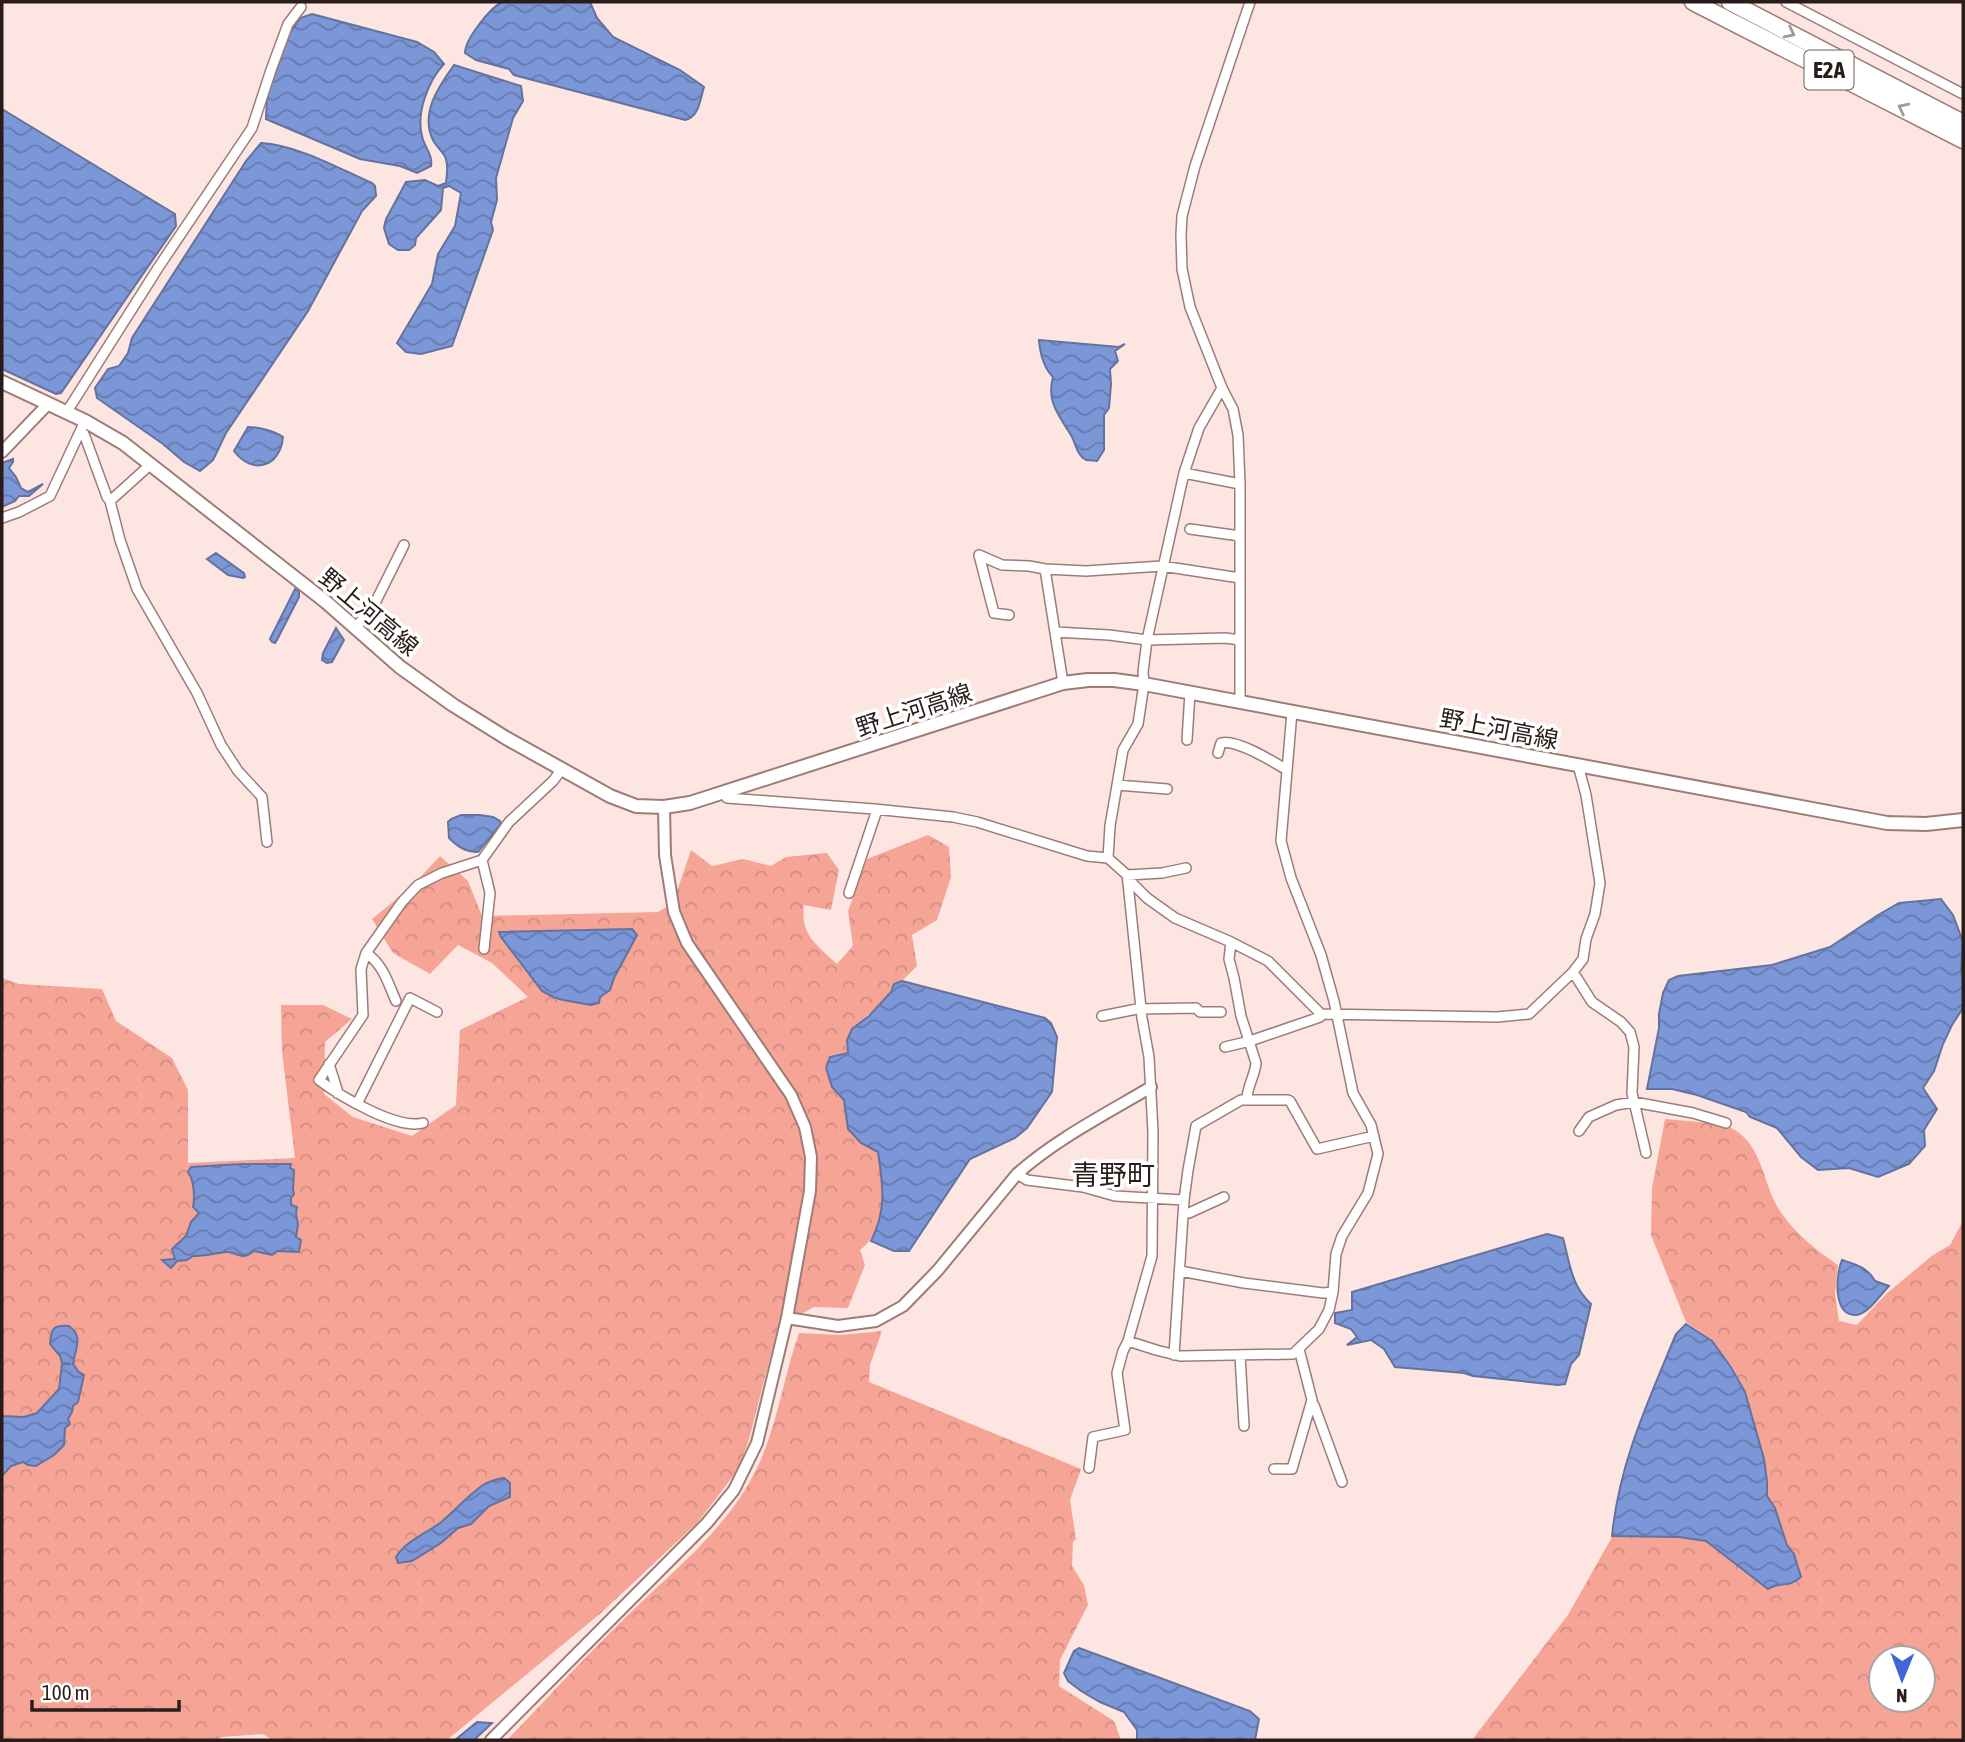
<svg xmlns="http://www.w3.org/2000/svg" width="1965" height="1742" viewBox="0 0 1965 1742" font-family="'Asap Condensed','Noto Sans JP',sans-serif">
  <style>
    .forest { fill: url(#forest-crowns); fill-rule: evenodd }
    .water { fill: url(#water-waves); stroke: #63729e; stroke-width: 2 }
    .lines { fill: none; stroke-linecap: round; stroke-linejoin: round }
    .minor-casing { stroke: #9e7c76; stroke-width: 12 }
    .tertiary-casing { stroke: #9e7c76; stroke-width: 14 }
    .secondary-casing { stroke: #9e7c76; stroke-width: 16 }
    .motorway-casing { stroke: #9e7c76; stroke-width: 19 }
    .minor { stroke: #fff; stroke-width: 9 }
    .tertiary { stroke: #fff; stroke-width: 10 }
    .secondary { stroke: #fff; stroke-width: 12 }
    .motorway { stroke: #fff; stroke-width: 16 }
    .oneway { stroke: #9f9998 }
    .labels { text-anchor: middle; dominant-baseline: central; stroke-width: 7; stroke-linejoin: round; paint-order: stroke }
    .shield { fill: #fff; stroke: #69605f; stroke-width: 2 }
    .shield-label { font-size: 23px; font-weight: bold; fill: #291c1a }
    .street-label { font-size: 24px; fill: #291c1a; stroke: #fff }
    .quarter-label { font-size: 28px; fill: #291c1a; stroke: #fff }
  </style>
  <defs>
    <pattern id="forest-crowns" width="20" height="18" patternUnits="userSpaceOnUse" patternTransform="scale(1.75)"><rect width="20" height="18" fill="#f5a496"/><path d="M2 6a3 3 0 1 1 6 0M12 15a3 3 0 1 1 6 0" fill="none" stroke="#d28d81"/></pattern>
    <pattern id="water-waves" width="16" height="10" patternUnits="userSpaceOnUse" patternTransform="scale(1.75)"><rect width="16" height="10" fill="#7c97d7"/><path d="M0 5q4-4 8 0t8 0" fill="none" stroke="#667aae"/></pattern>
  </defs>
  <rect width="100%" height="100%" fill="#fde6e2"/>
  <path class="forest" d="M928,835l21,12 2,30 -14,43 -25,15 5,31 -15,15 -8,3c-7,21 -45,41 -48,57 0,4 1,8 2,12l-18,4 -5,11 7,19 12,13 4,29 13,14 17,9c5,34 12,74 -18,98l5,15 -17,43 -34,-1 -36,20 -30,116 -11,28 -39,51 -97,91 -154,127h-175l-9,-6 -42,3 -5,3h-214v-762l17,6 83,5 14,32 56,37 16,32v73l107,-5 -13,-106 -1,-47h42l29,14 -27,23 -1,52 29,23 59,19 44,-31 4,-75 68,-33 -36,-34 -34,-18 -28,29 -37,-21 -21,-34 38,-31 30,-32 28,25 14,35 176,-4 15,-9 18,-53 21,16 31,-7 28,7 15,-9 41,-4 12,17 -8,40 -27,-5c-4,30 13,40 33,59l16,-18 -5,-35 19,-52z
    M1665,1119c18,2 55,3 70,11 29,18 28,58 47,84 15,21 34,36 56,51l-3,28 4,28 18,4 29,-31 47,-39 17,-10 13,-24v519h-491l96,-125 44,-78c23,0 74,-4 94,4 17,7 45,35 62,47 14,-7 18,2 33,-10l-7,-25 -6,-8 -12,-37 -9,-12 -3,-37 -18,-67 -14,-26 -20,-26 -26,-18 -35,-87 1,-47zM1881,1658h42v42h-42z
    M882,1331l-12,34 -1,17 212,87 -11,31 6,39 -3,3 -1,24 12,19 4,20 -28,55 -1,26 55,35 7,19h-614c37,-38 73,-78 111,-115 48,-49 107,-92 138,-155 21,-42 27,-92 43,-137l42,2z"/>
  <path class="water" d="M502,2h88l7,16 16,19 67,33 24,17c-4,13 -5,30 -19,33l-171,-45 -5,-6 -33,-9 -11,-7c0,-14 25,-45 37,-51z
    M312,14l105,28 17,10 10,12c-16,17 -28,49 -22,72 2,11 11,18 9,30l-14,7 -17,-7 -40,-7 -94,-40 1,-22 22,-63 11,-16z
    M454,65l67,21 2,15 -10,17 -17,60 1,22 -6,22 2,8 -41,116 -31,8 -15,-2 -9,-9 35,-59 6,-30 17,-28 6,-33 -12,-7 -6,2 -2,22 -25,28 -1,7 -6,5h-11l-9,-6 -5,-16 2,-9 20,-37 19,-2 13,6 8,-3c1,-8 3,-21 -2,-28 -2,-4 -7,-8 -10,-13 -15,-27 4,-55 20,-77z
    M2,109l173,105 1,12 -115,167 -5,1 -54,-25z
    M261,143c36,2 77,25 111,40l3,3 1,10 -14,15 -54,100 -82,122 -13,27 -13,11 -16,-9 -21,-18 -66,-46 -2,-10 13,-19 11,-3 9,-13 4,-15 114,-177z
    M1039,340l80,7 6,-3 -10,7 3,10 -8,8 1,15 -2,24 -5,7v35l-7,11c-1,0 -9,-1 -11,-1 -9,-5 -10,-15 -14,-23 -12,-21 -26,-34 -19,-60 -10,-10 -13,-24 -14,-37z
    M248,427c11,0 26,4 35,10 -3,31 -31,38 -49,14z
    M13,459v3l-4,6 7,9 5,11 7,4 15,-8 -14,12h-10l-4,5 -13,6v-44z
    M216,553l28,20 1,4 -2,1 -15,-3 -21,-16z
    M295,589l4,2v6l-22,43 -2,3 -3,-1 -2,-3z
    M336,628l8,12 -12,22 -5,1 -5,-3 1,-7z
    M461,815h19l13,2 7,4 1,3 -23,28c-13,0 -21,-6 -29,-14l-1,-16 3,-3z
    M1941,899l12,16 10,27 -2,29 2,10v27l-11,17 -9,19 -9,27 -11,17 14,21 -13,21 1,16 -16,18 -31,13 -29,-9 -31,2 -17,-13 -24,-29 -27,-11 -4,-5 -49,-17 -25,-6h-25l12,-61v-14l4,-21 6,-13 9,-4 94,-11 58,-18 48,-32 21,-12z
    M632,929l5,6 -23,43 -4,12 -10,7 -1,6 -8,2 -28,-5 -10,-3 -11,-6 -41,-54 -2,-5z
    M902,981l143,37 6,5 6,14 -5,55 -25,36 -12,10 -45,21 -61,92h-15l-23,-10c16,-31 12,-55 7,-89l-17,-9 -13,-14 -4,-29 -12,-13 -6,-19 4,-11 18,-4 -1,-13 5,-11 17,-13 22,-24 3,-8z
    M242,1164h49l-1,4 4,2 -1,19 1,5 -3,4v7l6,2 -1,7 2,10 -2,13 5,3 -2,12 -22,-1 -5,4 -18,-4c-4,3 -6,5 -11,5 -5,0 -11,-5 -16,-4 -12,1 -22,4 -34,4l-6,4 -10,1 -6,7 -9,-8 13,-1 -3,-10 14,-13 5,-14 8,-9 -6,-6c2,-10 1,-27 -5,-35l3,-5z
    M1547,1234l16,4c7,26 8,47 28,66l-12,51 -8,9 -6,20 -7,1 -85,-9 -9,-3 -69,-6 -11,-18 -13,-9 -24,5 10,-8 -6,-8 -16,-6v-10l17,-3v-18z
    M1842,1260c15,5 25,7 33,21l14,5c-8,8 -20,27 -32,29 -25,2 -21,-41 -15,-55z
    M1686,1324l26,17 19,26 14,25 19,67 3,22v15l8,12 12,37 7,9 7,23c-15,13 -20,3 -33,12l-62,-48 -27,-4 -67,-1c7,-73 36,-134 64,-202z
    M69,1326c15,11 6,23 4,38l6,8 5,3 -6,27 -5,4 -1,6 -4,7 2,5 -5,4 -1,17 -10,10 -18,11 -8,-1 -5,-3 -12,4 -9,10v-60l22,1 13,-4 22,-24 3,-25h9l-9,-1 -2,-7 -10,-12c1,-16 3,-19 19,-18z
    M504,1478l6,5v14l-21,9 -18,18 -13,4 -17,15 -29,18 -14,2 -2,-6c10,-16 29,-23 44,-34 15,-12 27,-27 43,-38 7,-4 13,-6 21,-7z
    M1079,1648l171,63 9,8 -4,21h-118v-10l-13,-18 -24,-10 -19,-11 -13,-10 -4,-8 10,-22z
    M477,1722l15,1 -18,17h-19z"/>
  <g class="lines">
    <defs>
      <path id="minor" d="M1786,2l177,92
        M1222,388l-23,40 -15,45 -37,167 -4,32 1,12 -6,40 -15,26 -13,76 -2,32 19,17 1,8 14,135 7,39 4,75 -1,124 -24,85 28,9 24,6 113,-2 26,-25 10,-19 4,-18 3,-38 6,-18 26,-43 10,-39 -7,-29 -18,-32 -19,-92 -13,-46 -30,-77 -10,-37 11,-129
        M66,413l92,-145 94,-140 19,-58 17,-46 13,-17
        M81,432l3,2 23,63 3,4
        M151,464l-41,37 10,39 17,49 60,104 24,52 17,26 24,26 5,45
        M1184,473l56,11
        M2,518l17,-6 31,-16 35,-75
        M1190,529l50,7
        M979,555l23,10 27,1 16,3 41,2 76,-5 78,12
        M979,555l15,58 15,2
        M1045,569l18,114
        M355,628l18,-21 31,-62
        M1055,632l54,3 38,5 78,-2 15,2
        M1240,701v-217l-2,-49 -5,-26 -11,-21 -32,-81 -8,-38 -1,-34 1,-19 13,-50 55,-164
        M1187,740l3,-47
        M1218,753l3,-10c16,-4 51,18 66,27
        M1117,785l50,4
        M723,792l4,6 147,11 79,8 24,5 110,34 21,2
        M482,860l8,33 -6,56
        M1127,875l35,-2 24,-5
        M1128,883h4l15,15 28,20 56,24 37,19 53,53 176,3 32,-3 44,-42 10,-13 3,-20 9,-25 5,-31 -14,-88 -8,-30
        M849,893l28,-83
        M1231,942l-2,17 5,19 7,38 15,47c-1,13 -9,23 -9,36
        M366,953c17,11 22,30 30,48
        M1573,972l19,30 29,20 9,10 4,15 -2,46 14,60
        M1102,1016l35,-7 59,-1 4,4h21
        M1225,1047l25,-6 70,-24 1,-3
        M329,1064l8,25v4
        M357,1104l53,-106 27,14
        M423,1123c-26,7 -83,-27 -104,-43l44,-65 -2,-46 5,-16 36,-51 16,-17 24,-12 40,-13 27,-38 44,-41 9,-12
        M1579,1131l10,-14 27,-12 18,-3 59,11 33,10
        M1017,1174l10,6 56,7 32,9 69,4
        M1183,1213h6l35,-16
        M1180,1271l64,12 79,10 10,-1
        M1174,1355l10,-155 4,-30 8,-44 45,-26h47l2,1 27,48 57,-13
        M1240,1355l4,71
        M1311,1404l3,1 28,77
        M1089,1468l4,-31 32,-7 -8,-57 6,-22 5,-10
        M1274,1469h18l20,-69 -13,-51"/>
      <path id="tertiary" d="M2,452l46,-48
        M787,1318l51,8 38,-5 27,-15 35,-36 79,-96c39,-35 89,-60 134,-87
        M491,1740l216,-217 27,-33 23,-47 30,-125 23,-127 1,-34 -6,-30 -14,-32 -104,-152 -13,-31 -9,-57 -1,-48"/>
      <path id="secondary" d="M2,382l83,39 38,22 203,159 74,65 53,38 53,33 104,58 26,10 28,1 26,-4 373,-120 25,-3h26l30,4 743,139 39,1 37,-4"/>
      <path id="motorway" d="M1693,2l270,138
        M1730,2l233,121"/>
    </defs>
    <use href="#minor" class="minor-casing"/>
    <use href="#tertiary" class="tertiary-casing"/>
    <use href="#secondary" class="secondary-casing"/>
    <use href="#motorway" class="motorway-casing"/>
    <use href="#minor" class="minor"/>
    <use href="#tertiary" class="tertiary"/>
    <use href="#secondary" class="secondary"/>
    <use href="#motorway" class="motorway"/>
  </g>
  <defs><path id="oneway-chevron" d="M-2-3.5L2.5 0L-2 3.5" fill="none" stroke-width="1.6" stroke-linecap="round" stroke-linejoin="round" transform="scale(1.75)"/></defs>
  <g class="oneway">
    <use href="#oneway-chevron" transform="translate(1790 33) rotate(27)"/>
    <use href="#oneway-chevron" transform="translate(1903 108) rotate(-153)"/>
  </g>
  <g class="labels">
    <rect class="shield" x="1804.5" y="50.5" width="49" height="39" rx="5"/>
    <g class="shield-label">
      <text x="1829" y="70">E2A</text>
    </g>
    <g class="street-label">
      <text transform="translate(369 612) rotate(40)">野上河高線</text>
      <text transform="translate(914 710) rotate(-18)">野上河高線</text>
      <text transform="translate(1499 729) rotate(11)">野上河高線</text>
    </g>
    <g class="quarter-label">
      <text x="1113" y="1175">青野町</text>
    </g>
  </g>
  <rect width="1965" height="1742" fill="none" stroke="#291c1a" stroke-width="7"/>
  <g transform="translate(1902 1679) rotate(181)"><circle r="33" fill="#ffffff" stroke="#a9a4a3" stroke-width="2"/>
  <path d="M0-5L12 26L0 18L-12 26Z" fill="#3f67d8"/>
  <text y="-10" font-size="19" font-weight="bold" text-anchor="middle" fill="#291c1a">N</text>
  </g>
  <path d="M32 1700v10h147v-10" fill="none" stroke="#291c1a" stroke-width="3.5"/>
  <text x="42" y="1700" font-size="21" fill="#291c1a" stroke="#ffffff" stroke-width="5" paint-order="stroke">100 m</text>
</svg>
